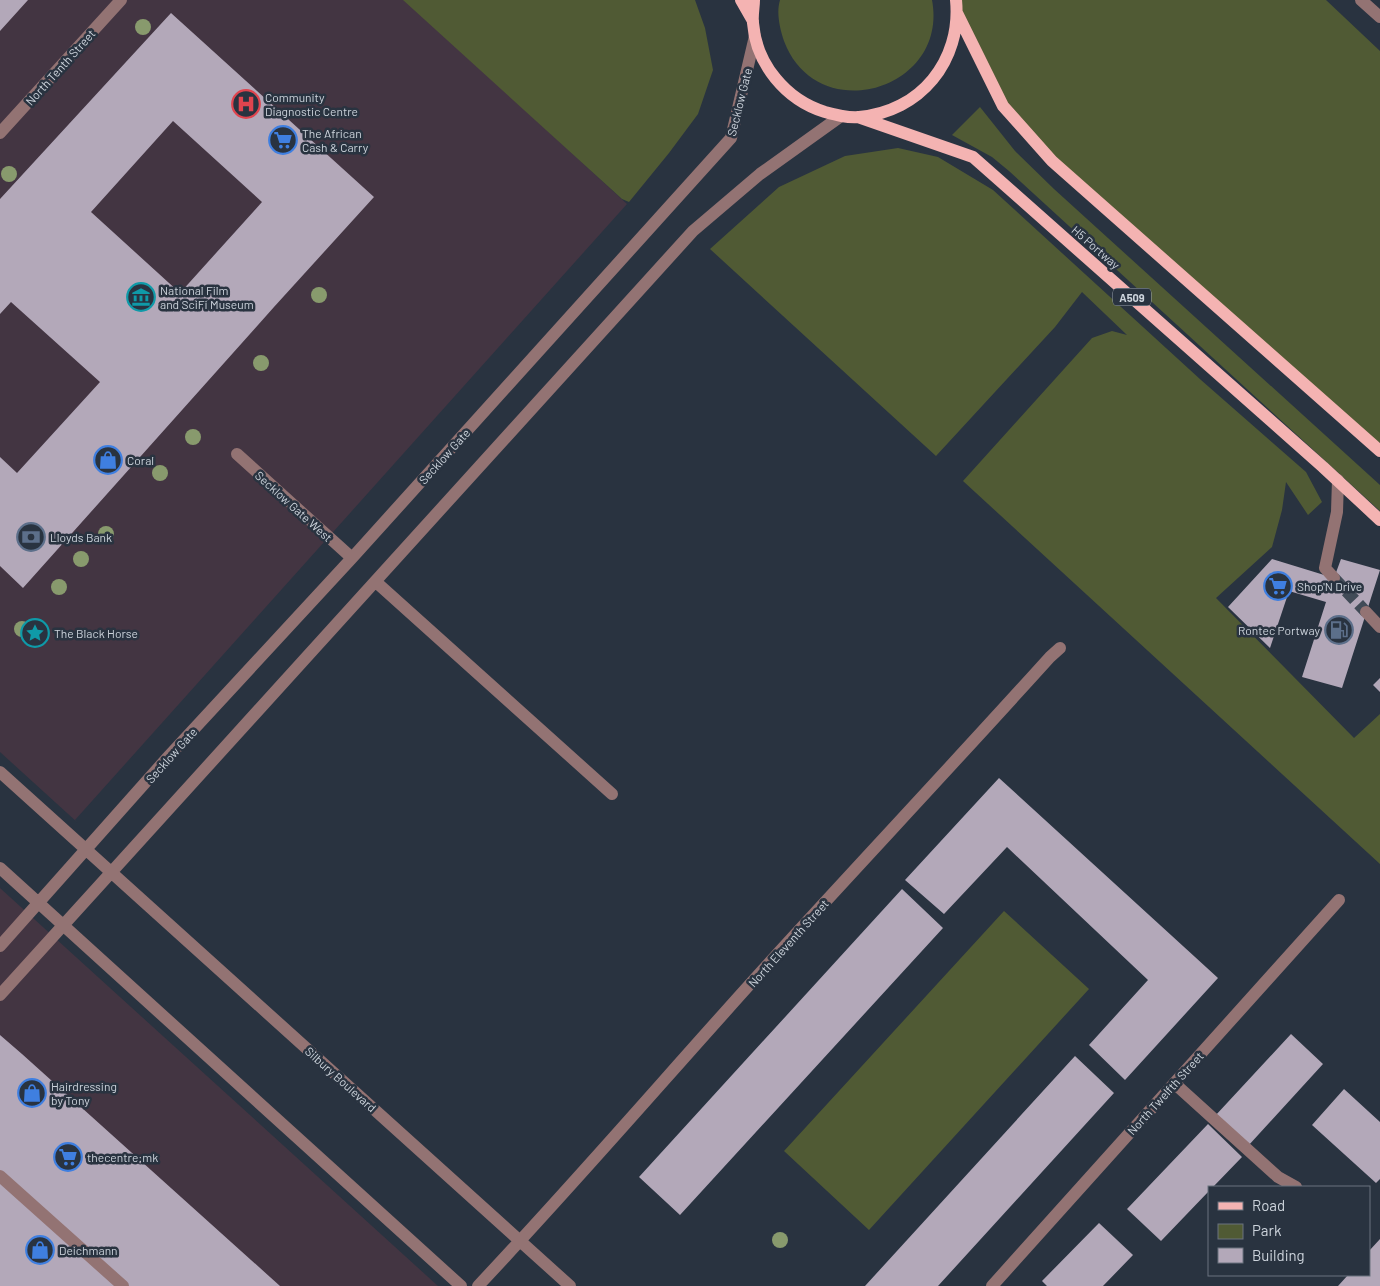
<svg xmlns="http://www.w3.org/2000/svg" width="1380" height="1286" viewBox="0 0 1380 1286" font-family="Barlow,sans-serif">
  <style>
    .commercial { fill: #433542 }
    .green { fill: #505a34 }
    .building { fill: #b3a8b9; fill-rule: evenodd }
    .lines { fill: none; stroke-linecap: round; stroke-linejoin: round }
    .minor-tunnel { stroke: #414b57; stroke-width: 12; stroke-dasharray: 12 6; stroke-linecap: butt }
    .minor { stroke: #937373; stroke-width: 12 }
    .major { stroke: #f4b3b2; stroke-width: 12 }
    .tree { fill: #889a6d }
    .labels { text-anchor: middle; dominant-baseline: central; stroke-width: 5; stroke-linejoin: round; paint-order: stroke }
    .shield { fill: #293340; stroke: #9ba3ac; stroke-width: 1 }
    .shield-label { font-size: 11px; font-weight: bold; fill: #ccd3db }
    .street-label { font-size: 12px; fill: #ccd3db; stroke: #293340 }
    .poi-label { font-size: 12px; fill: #ccd3db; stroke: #293340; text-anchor: start }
  </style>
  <rect width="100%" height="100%" fill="#293340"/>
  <path class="commercial" d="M0,0h406l221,204 -552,616 3,3 -78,-71z
    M0,888l438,398h-438z"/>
  <path class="green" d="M403,0h292l10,28 8,42 -15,44 -29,39 -40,49 -7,-3z
    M780,0h152c17,90 -115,129 -148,41 -4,-12 -8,-28 -4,-41z
    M956,0h370l54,51v391l-4,4 -324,-285 -49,-55z
    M980,107l35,44 39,38 326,296v26l-371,-340 -17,-14 -40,-22z
    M898,148l40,9 55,33 208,190 105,92 16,30 -14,13 -22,-33 -4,28 -10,37 -56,51 138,140 26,-24v150l-417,-383 129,-143 20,-7 15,4 -45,-43 -27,35 -119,129 -226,-207 69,-62 66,-31z
    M1004,911l85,78 -220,241 -85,-79z"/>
  <path class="building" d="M0,0h28l-28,31z
    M171,13l203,184 -100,110 -251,281 -23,-22v-109l17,16 83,-91 -89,-80 -11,12v-115zM173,121l89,81 -82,91 -89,-81z
    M1272,559l62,19 7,-19 39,11 -38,118 -40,-11 24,-75 -37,-11 -19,57 -42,-41z
    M1380,678v14l-7,-7z
    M999,778l219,200 -93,102 -36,-35 59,-65 -141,-133 -63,67 -39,-34z
    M902,889l41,39 -263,287 -41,-38z
    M1291,1034l32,30 -75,82 -33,-30z
    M0,1035l22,19 258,232h-280z
    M1075,1056l39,37 -176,193h-73z
    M1344,1089l36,33v57l-4,4 -64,-58z
    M1208,1124l34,33 -29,30h-4v4l-48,50 -34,-32z
    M1099,1223l34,32 -30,31h-56l-5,-5z
    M1380,1239v47h-42l10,-11h21v-24z"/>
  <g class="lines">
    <path class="minor-tunnel" d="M1334,578l32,34"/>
    <path class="minor" d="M1361,0l19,17
      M0,133l121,-133
      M237,454l115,104
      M1334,578l-9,-10 12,-56 1,-32
      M376,582l236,212
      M1366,612l14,15
      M0,772l570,514
      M0,868l461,418
      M0,946l168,-189 184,-199 379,-420 24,-102
      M0,995l693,-764 67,-57 81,-58
      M1174,1083l104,94 18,10
      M0,1176l123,110
      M478,1286c100,-106 194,-216 292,-324 93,-102 187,-202 280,-305l10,-9
      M992,1286l347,-386"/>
    <path class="major" d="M741,0l12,21
      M754,0c0,7 -2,15 -1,23 3,41 33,77 72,89 11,3 22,6 34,5 61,-5 103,-56 97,-117
      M957,13l46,93 49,55 328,290
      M858,117l115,40 350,310 57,53"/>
  </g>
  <g class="tree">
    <circle cx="143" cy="27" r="8"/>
    <circle cx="9" cy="174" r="8"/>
    <circle cx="319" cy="295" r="8"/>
    <circle cx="261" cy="363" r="8"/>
    <circle cx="193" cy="437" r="8"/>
    <circle cx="160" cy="473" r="8"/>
    <circle cx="106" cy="534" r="8"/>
    <circle cx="81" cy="559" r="8"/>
    <circle cx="59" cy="587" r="8"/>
    <circle cx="22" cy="629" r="8"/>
    <circle cx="780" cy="1240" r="8"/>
  </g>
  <defs>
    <symbol id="hospital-ring" viewBox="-11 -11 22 22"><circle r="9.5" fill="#293340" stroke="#e0444e" stroke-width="1.5"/><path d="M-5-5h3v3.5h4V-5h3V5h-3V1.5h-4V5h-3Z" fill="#e0444e"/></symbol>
    <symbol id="supermarket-ring" viewBox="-11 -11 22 22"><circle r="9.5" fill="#293340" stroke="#3f7fe0" stroke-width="1.5"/><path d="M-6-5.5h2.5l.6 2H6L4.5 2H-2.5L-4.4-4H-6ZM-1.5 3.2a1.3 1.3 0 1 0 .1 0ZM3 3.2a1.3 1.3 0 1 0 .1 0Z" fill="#3f7fe0"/></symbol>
    <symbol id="museum-ring" viewBox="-11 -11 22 22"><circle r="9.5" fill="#293340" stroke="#0f9aa8" stroke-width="1.5"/><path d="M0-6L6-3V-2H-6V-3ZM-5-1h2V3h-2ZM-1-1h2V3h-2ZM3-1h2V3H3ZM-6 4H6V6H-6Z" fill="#0f9aa8"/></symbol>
    <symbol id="shop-ring" viewBox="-11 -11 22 22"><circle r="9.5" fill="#293340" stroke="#3f7fe0" stroke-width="1.5"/><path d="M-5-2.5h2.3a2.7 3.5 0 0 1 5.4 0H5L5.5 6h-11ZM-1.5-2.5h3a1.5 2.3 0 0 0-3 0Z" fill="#3f7fe0"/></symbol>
    <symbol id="bank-ring" viewBox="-11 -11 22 22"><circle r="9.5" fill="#293340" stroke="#5c6f8a" stroke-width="1.5"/><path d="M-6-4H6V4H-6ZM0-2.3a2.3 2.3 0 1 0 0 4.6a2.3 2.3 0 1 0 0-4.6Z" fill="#5c6f8a"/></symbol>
    <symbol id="fuel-ring" viewBox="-11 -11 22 22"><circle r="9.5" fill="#293340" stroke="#5c6f8a" stroke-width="1.5"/><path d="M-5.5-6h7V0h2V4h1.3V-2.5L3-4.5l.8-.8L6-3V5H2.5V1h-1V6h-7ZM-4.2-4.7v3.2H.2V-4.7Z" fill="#5c6f8a"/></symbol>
    <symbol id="sight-ring" viewBox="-11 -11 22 22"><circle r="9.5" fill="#293340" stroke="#0f9aa8" stroke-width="1.5"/><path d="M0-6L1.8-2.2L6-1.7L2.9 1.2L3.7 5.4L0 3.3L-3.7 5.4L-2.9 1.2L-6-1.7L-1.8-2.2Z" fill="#0f9aa8"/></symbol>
  </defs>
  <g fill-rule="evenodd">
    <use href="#hospital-ring" x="230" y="88" width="32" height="32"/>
    <use href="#supermarket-ring" x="267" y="124" width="32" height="32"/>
    <use href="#museum-ring" x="125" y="281" width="32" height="32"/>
    <use href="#shop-ring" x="92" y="444" width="32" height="32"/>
    <use href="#bank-ring" x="15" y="521" width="32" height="32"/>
    <use href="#supermarket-ring" x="1262" y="570" width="32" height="32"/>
    <use href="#fuel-ring" x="1323" y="614" width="32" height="32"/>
    <use href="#sight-ring" x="19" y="617" width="32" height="32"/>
    <use href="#shop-ring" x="16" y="1077" width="32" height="32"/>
    <use href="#supermarket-ring" x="52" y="1141" width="32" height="32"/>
    <use href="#shop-ring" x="24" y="1234" width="32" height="32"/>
  </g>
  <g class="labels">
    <rect class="shield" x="1113" y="288.5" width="38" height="17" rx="4"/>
    <g class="shield-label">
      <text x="1132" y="297">A509</text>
    </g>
    <g class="street-label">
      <text transform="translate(60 67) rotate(-48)">North Tenth Street</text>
      <text transform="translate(739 102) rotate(-76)">Secklow Gate</text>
      <text transform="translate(1096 247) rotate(41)">H5 Portway</text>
      <text transform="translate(444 456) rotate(-48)">Secklow Gate</text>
      <text transform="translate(294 506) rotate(42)">Secklow Gate West</text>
      <text transform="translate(171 755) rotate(-48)">Secklow Gate</text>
      <text transform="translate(788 943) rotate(-48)">North Eleventh Street</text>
      <text transform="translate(341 1079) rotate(42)">Silbury Boulevard</text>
      <text transform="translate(1165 1093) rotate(-48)">North Twelfth Street</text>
    </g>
    <g class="poi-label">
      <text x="265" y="97">Community<tspan x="265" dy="14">Diagnostic Centre</tspan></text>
      <text x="302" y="133">The African<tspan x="302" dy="14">Cash &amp; Carry</tspan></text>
      <text x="160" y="290">National Film<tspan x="160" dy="14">and SciFi Museum</tspan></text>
      <text x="127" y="460">Coral</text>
      <text x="50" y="537">Lloyds Bank</text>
      <text x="1297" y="586">Shop'N Drive</text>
      <text x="1320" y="630" text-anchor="end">Rontec Portway</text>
      <text x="54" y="633">The Black Horse</text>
      <text x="51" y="1086">Hairdressing<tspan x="51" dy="14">by Tony</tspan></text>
      <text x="87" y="1157">thecentre:mk</text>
      <text x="59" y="1250">Deichmann</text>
    </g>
  </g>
  <rect x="1208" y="1186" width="162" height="90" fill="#293340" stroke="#6a737e"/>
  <rect x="1218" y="1202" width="25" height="8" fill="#f4b3b2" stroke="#6a737e"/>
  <text x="1252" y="1211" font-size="15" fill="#ccd3db">Road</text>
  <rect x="1218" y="1224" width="25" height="15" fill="#505a34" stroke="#6a737e"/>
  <text x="1252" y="1236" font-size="15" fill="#ccd3db">Park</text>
  <rect x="1218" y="1248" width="25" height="15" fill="#b3a8b9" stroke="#6a737e"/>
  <text x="1252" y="1261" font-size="15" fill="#ccd3db">Building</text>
</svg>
